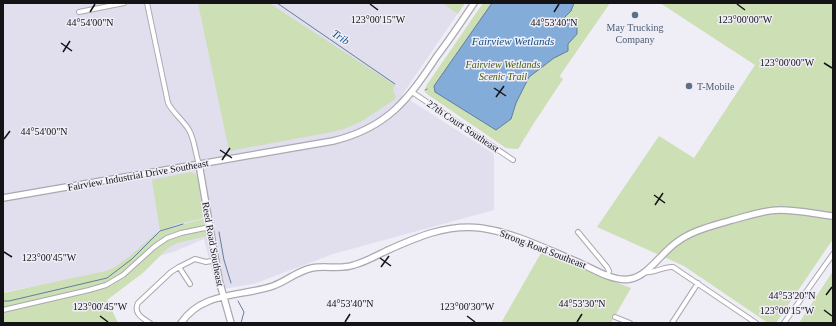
<svg xmlns="http://www.w3.org/2000/svg" width="836" height="326" viewBox="0 0 836 326" font-family="'Times New Roman',serif">
  <style>
    .built { fill: #e1deed }
    .green { fill: #cddfb4 }
    .water { fill: #83acd9; stroke: #627e9f }
    .lines { fill: none; stroke-linecap: round; stroke-linejoin: round }
    .stream { stroke: #627e9f; stroke-width: 1 }
    .street-casing { stroke: #aaa8b0; stroke-width: 6 }
    .secondary-casing { stroke: #aaa8b0; stroke-width: 8 }
    .street { stroke: #fff; stroke-width: 4 }
    .secondary { stroke: #fff; stroke-width: 5.5 }
    .ticks { fill: none; stroke: #141417; stroke-width: 1.5 }
    .service-dot { fill: #5c6f8a; stroke: #efedf6; stroke-width: 1.5 }
    .labels { text-anchor: middle; dominant-baseline: central; stroke-width: 3; stroke-linejoin: round; paint-order: stroke }
    .service-label { font-size: 10px; fill: #4e5e75; stroke: #efedf6 }
    .park-label { font-size: 10px; font-style: italic; fill: #465f0a; stroke: #efedf6 }
    .street-label { font-size: 10px; fill: #141417; stroke: #efedf6 }
    .water-label { font-size: 11px; font-style: italic; fill: #134e86; stroke: #efedf6 }
    .ticks-label { font-size: 10px; text-anchor: middle; fill: #141417; stroke: #efedf6; stroke-width: 3; stroke-linejoin: round; paint-order: stroke }
  </style>
  <rect width="100%" height="100%" fill="#efedf6"/>
  <path class="built" d="M3,3h462l-63,92 92,59v56l-161,44 -80,30 -36,6 -13,-51 -31,13 -88,25 -82,15z"/>
  <path class="green" d="M198,3h71l126,82c-3,4 -2,7 1,11l-2,4 -32,21 -18,8 -17,4 -98,18z
    M442,3h23l-7,11z
    M483,3h127l-49,71 -1,3 3,2 -29,44 -16,26 -12,-1 -79,-54 -2,-2 1,-6z
    M660,3h173v236l-57,84h-8l-84,-57 -87,-39 62,-91 35,22 61,-93z
    M191,172l4,2 3,4 5,39 -3,2 -24,5 -16,7 -8,-51z
    M208,218l3,17 -34,8 -9,5 -24,24 -37,28 11,23h-115v-30l103,-22 9,-4 15,-11 25,-22 14,-6z
    M541,253l90,35 -20,35h-110z
    M833,271v52h-34z"/>
  <path class="water" d="M492,3h82l-3,8 -8,8 7,2h5l2,6v7l-9,10v7l-14,7 -25,19 -13,26 -5,16 -15,11 -61,-38 -1,-6z"/>
  <g class="lines">
    <path class="stream" d="M277,3l118,81
      M425,90l2,-1
      M219,232l5,28 7,23
      M3,301h6l98,-23 25,-19 28,-28 23,-7
      M238,301l6,11 -3,11"/>
    <defs>
      <path id="street" d="M147,3l21,100c5,10 15,17 21,27 6,11 6,23 10,34
        M79,12l45,-9
        M412,92l101,68
        M578,232l29,35 2,4 -1,4
        M179,267l11,17
        M645,272c9,2 18,-6 28,-5l83,56
        M3,310l86,-20 17,-5 17,-10 31,-28 13,-9 14,-5 29,-6
        M615,317l15,6
        M150,323c-8,-5 -17,-10 -12,-20l33,-31 8,-5 16,-8 11,3 10,-2
        M672,323l26,-40
        M784,323l49,-69"/>
      <path id="secondary" d="M199,164l20,116 12,43
        M3,198l330,-57c54,-13 75,-41 104,-85 13,-17 25,-35 37,-53
        M181,323c22,-32 60,-26 92,-37 14,-5 24,-15 39,-18 14,-3 28,2 42,-3 11,-3 22,-9 32,-14 31,-14 60,-27 95,-23 35,5 67,22 99,35 15,7 34,19 50,16 18,-3 32,-27 47,-37 16,-12 36,-16 55,-22 16,-4 32,-10 48,-10 18,0 36,4 53,6"/>
    </defs>
    <use href="#street" class="street-casing"/>
    <use href="#secondary" class="secondary-casing"/>
    <use href="#street" class="street"/>
    <use href="#secondary" class="secondary"/>
  </g>
  <path class="ticks" d="M370,4l8,6M737,4l8,6M90,12l5,-8M554,12l5,-8M61,43l11,8M63,52l7,-11M824,63l8,5M494,88l12,8M496,97l8,-11M4,139l6,-8M220,150l12,8M222,160l8,-12M654,195l11,8M655,205l8,-12M4,252l8,5M380,258l11,8M381,267l8,-11M826,295l6,-8M824,310l8,6M100,316l8,6M467,316l8,6M345,322l5,-8M577,322l5,-8"/>
  <g class="service-dot">
    <circle cx="635" cy="15" r="4"/>
    <circle cx="689" cy="86" r="4"/>
  </g>
  <g class="labels">
    <g class="service-label">
      <text x="635" y="27">May Trucking<tspan x="635" dy="12">Company</tspan></text>
      <text x="697" y="86" text-anchor="start">T-Mobile</text>
    </g>
    <g class="park-label">
      <text x="503" y="64">Fairview Wetlands<tspan x="503" dy="12">Scenic Trail</tspan></text>
    </g>
    <g class="street-label">
      <text transform="translate(463 126) rotate(34)">27th Court Southeast</text>
      <text transform="translate(138 175) rotate(-10)">Fairview Industrial Drive Southeast</text>
      <text transform="translate(213 244) rotate(80)">Reed Road Southeast</text>
      <text transform="translate(543 249) rotate(21)">Strong Road Southeast</text>
    </g>
    <g class="water-label">
      <text transform="translate(341 37) rotate(34)">Trib</text>
      <text x="513" y="41">Fairview Wetlands</text>
    </g>
  </g>
  <g class="ticks-label">
    <text x="378" y="23">123°00'15"W</text>
    <text x="745" y="23">123°00'00"W</text>
    <text x="90" y="26">44°54'00"N</text>
    <text x="554" y="26">44°53'40"N</text>
    <text x="787" y="66">123°00'00"W</text>
    <text x="44" y="135">44°54'00"N</text>
    <text x="49" y="261">123°00'45"W</text>
    <text x="792" y="299">44°53'20"N</text>
    <text x="350" y="307">44°53'40"N</text>
    <text x="582" y="307">44°53'30"N</text>
    <text x="100" y="310">123°00'45"W</text>
    <text x="467" y="310">123°00'30"W</text>
    <text x="787" y="314">123°00'15"W</text>
  </g>
  <rect width="836" height="326" fill="none" stroke="#141417" stroke-width="8"/>
</svg>
